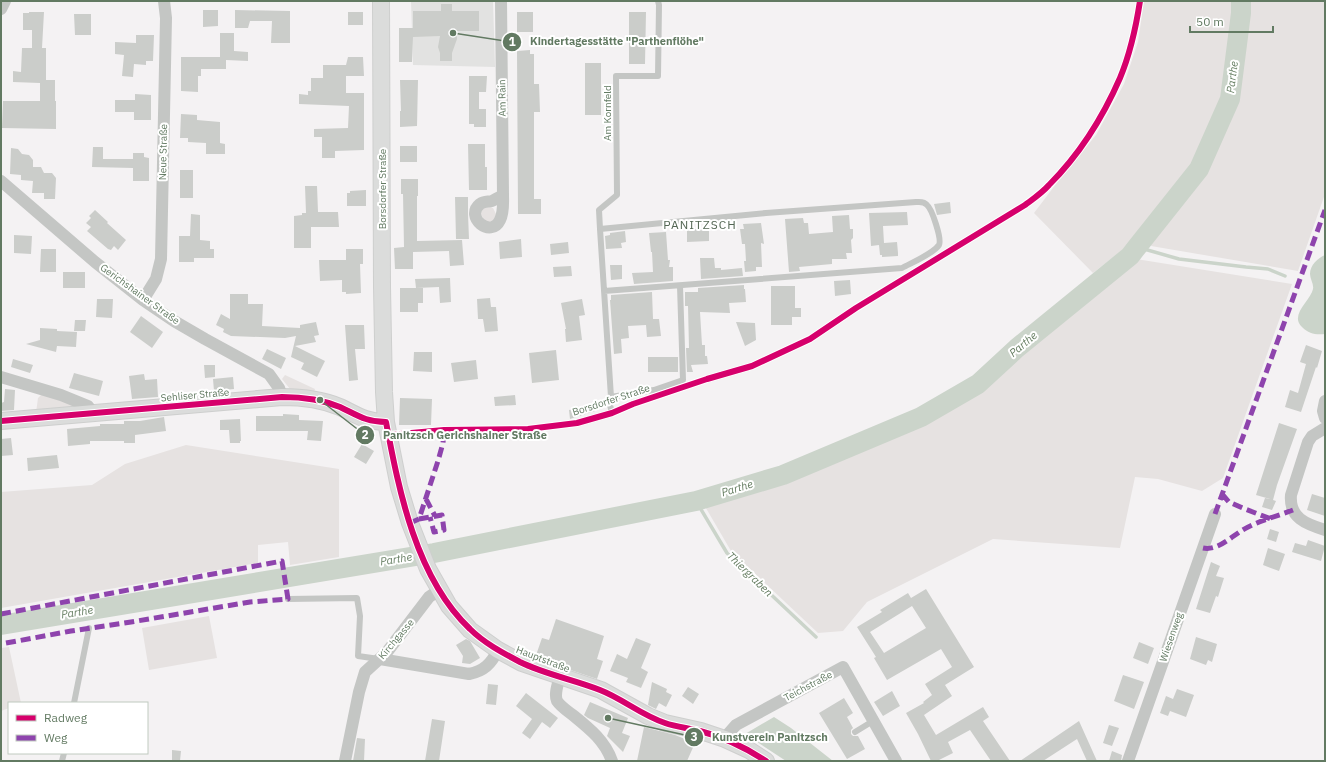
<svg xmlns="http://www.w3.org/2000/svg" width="1326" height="762" viewBox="0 0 1326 762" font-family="'IBM Plex Sans',sans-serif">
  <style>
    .built { fill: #e2e2e1 }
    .green { fill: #e6e2e1 }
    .water { fill: #cbd4ca }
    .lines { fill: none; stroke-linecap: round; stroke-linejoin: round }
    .stream { stroke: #cbd4ca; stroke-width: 3.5 }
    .river { stroke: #cbd4ca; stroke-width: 20 }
    .building { fill: #cbcdca; fill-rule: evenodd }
    .secondary-casing { stroke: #cecfce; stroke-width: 18 }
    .lane { stroke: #c4c6c4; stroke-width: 6 }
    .street { stroke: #c4c6c4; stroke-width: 12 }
    .secondary { stroke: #dbdcdb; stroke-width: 16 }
    .quiet { stroke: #8e44ad; stroke-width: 5; stroke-dasharray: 10 5; stroke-linecap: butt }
    .cycleway-casing { stroke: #fff; stroke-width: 8 }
    .cycleway { stroke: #d6006c; stroke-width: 6 }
    .labels { text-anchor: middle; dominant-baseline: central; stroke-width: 4; stroke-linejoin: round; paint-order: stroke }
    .street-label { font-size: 10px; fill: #627a62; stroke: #fff }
    .water-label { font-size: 11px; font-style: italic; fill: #657d61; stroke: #fff }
    .quarter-label { font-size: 12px; letter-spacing: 1px; fill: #536653; stroke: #fff }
    .leader { fill: none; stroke: #627a62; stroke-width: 1.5 }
    .callout-dot { fill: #627a62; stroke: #fff; stroke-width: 1.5 }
    .mark-label { font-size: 12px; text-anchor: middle; font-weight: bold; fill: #fff }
    .callout-label { font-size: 11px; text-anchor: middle; font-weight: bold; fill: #627a62; stroke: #fff; stroke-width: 4; stroke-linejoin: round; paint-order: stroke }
  </style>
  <rect width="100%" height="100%" fill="#f4f2f3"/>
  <path class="built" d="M411,1h82l2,66 -82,-2z"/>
  <path class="green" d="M1144,1h90l-2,34 -7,61 -16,36 -20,38 -34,49 -29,28 -33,26 -59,-60 22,-29 40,-49 28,-51 14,-42z
    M1247,1h78v193l-27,77 -147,-25 2,-8 18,-21 26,-39 19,-34 22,-55 8,-68z
    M490,207l3,1 3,6 -1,6 -9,3 -6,-10 3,-5z
    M1136,259l156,25 -69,194 -21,13 -44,-12 -23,-2 -15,71 -127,-9 -126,63 -24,29 -25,2 -87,-82 -28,-48 94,-27 120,-52 65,-36z
    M285,375l30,14 -1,3 -24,-3 -8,-10z
    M43,393l30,10v8l-37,2 2,-15z
    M186,445l153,24v88l-49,8 -2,-23 -30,3v18l-257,45v-116l91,-7 33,-21z
    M209,616l8,42 -68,12 -7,-42z
    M9,647l12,56h-12v5l-8,3v-63z"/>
  <path class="water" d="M1325,255v79c-9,1 -16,0 -23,-7 -13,-12 9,-27 11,-38 1,-5 -3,-10 -3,-15 0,-9 8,-16 15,-19z
    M774,717l17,11 42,33h-47l-41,-27z"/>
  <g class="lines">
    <path class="stream" d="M1137,247l42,12 67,8 22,2 17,7
      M696,501l31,52 89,84"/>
    <path class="river" d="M1,625l433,-72 262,-52 87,-26 138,-58 57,-33 39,-36 113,-92 7,-9 62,-78 31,-70 11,-86v-12"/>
  </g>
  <path class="building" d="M441,4h11v7h27v20h-22v8l-5,14v8h-12v-8l-2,-6 2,-11 -27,1 -1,25h-13v-34h14v-17h28z
    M203,10h15v16l-15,1z
    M235,10l55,1v32h-19l1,-22h-22l-2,7h-13z
    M29,12h15l-2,36h4v32h9v21h1v28l-54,-1 1,-27h37v-18l-27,-1v-11l8,1 1,-24h10v-18h-9v-17h6z
    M348,12h15v13h-15z
    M517,12h16v20h-16z
    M629,12h17l-1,52h-16z
    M74,14h17v21h-16z
    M220,33h14v18l14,1v9l-22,-1v9h-25v7h-3v16l-17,-1v-34h39z
    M136,35h18l-1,26h-7v4l-12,-1 -1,13 -11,-1 2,-21 -9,-1v-12l21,1z
    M530,50v4h4v30h5l1,28h-6v87h7v15h-23l-1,-163z
    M348,57h15l1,19h-18v17h18v57l-29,1v7h-13v-21h-8v-8l34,-1 1,-22 -50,-2v-10l9,1v-4h3v-13h12v-13h23z
    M585,63h16v52h-16z
    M469,76h18l-1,16h-7v17h7v18h-12v-3h-5z
    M400,80h18l-1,46 -17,1v-16h1z
    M135,94l16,1v25h-17v-8h-19v-12h20z
    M181,114l16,1v5l23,2v21l5,1v10h-19v-11l-18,-1v-4h-8z
    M468,144h17v23h2v23h-18z
    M400,146h17v16h-17z
    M93,147h10v12h30v-6h11v4l5,1v23h-16v-13l-41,-1z
    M11,148l7,1 4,5 7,1 4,5v7h8l3,6h8l4,5 -1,21h-11v-6h-12l1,-12 -12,-1v-5l-11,-1z
    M180,170h13v28h-13z
    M401,179h17v17h-1v45l45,-1 2,25 -14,1 -1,-15 -36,1v17h-18l-1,-21 10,-1 -1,-53h-2z
    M305,186h12l1,26h20l1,15h-28v21h-17v-32l8,-1v-2h4z
    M366,190v16h-19v-13h3v-2z
    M455,197h13v17l1,25h-13z
    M950,202l1,11 -14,2 -3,-11z
    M95,210l13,12 -1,1 19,17 -8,10 -4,-4 -3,4 -3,-1 -21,-18 4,-4 -5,-4 5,-5 -2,-2z
    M907,212l1,13 -25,1 1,17 13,-1 1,11v3l-16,1v-2h-2l-1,-10 -8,1 -2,-33z
    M191,214l9,1v25l10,1v8h4v9h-20v4h-15v-26h11z
    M849,215l1,14h3v9l-2,2 1,13h-6l1,6h-15v5l-33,3 1,4 -11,1 -4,-53 18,-1 1,5h4l1,11 24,-2 -1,-16z
    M761,223l3,21 -3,-1 1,24h-6v4l-11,1 -1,-11h2l-1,-17h-3l-2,-15h4l-1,-5z
    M687,229h22v12l-22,1z
    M625,231l1,11 -5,1 1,5 -16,1 -1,-13 5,-1v-2z
    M666,232l2,28h2l-1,7h4v14l-39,3 -2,-11 21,-1 -1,-20h-1l-2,-19z
    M14,235l18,1 -1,18 -17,-1z
    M521,239l1,18 -22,2 -1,-17z
    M568,242l1,11 -18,2 -1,-11z
    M41,249h15v23h-16z
    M346,249h17v15h-3l1,29 -15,1v-2h-4v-12l-22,1 -1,-21h27z
    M700,258h14l1,10h6v2l21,-2 1,8 -42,3z
    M610,265h12v14l-11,1z
    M571,266l1,10 -18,1 -1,-10z
    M63,272h22v16h-22z
    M450,278l1,24 -11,1 -1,-16 -23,1 -1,-9z
    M850,280l1,14 -16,2 -1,-15z
    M744,285v4h1l1,13 -17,1 1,10 -30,-1 2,33h3v11h2l1,8 -17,1 2,7h-6l-1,-24h3l-1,-42h-3v-14h13v-4z
    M771,286h24v22h6v9h-9v8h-21z
    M400,288h23v15h-5v9h-18z
    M652,292l1,27h6l2,17 -14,1 -1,-12 -18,1 1,12 -8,1 1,14 -8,1 -4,-54h1v-5z
    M230,294h18v10h15l-1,22 38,2v-3l16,-3 3,13 -5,1 2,6 -21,4 30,15 -8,16 -16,-8 3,-6 -13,-6 5,-21 -11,2 -54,-2 -8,-4 1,-3 -8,-4 5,-11 9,5z
    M490,298l1,9h5l2,24 -13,1 -2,-13h-5l-1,-20z
    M97,299h16l-1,19 -16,-1z
    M582,299l3,16 -6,1 3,24 -16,2 -1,-13h1l-5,-26z
    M141,316l22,16 -11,16 -22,-16z
    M75,320h11l-1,11h-11z
    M736,322l19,1 1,17 -11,6z
    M345,325h19l1,24h-10l3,31 -9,1z
    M40,328l17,1v2l20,1 -1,15 -19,-1 -1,6 -30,-8 14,-4z
    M1306,345l16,6 -5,17 -1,-1 -15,45 -16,-5 5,-17 8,3 8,-29 -6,-2z
    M267,349l19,9 -5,11 -19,-10z
    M556,350l3,30 -27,3 -3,-30z
    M414,352h18v20l-19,-1z
    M648,357h30v15h-30z
    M13,359l20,6 -3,8 -19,-6z
    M476,360l2,19 -24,3 -3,-19z
    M204,365h11v12l-10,1z
    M74,373l29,8 -4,15 -30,-8z
    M144,374l1,6 12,-1 1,18 -26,2 -3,-23z
    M233,377l1,12 -20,2 -1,-12z
    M5,389l10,1 -1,20 -13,1v-8l3,-1z
    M515,395l1,10 -21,1 -1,-9z
    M400,398l32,1 -1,26h-32z
    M594,403l1,8 -25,8 -1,-9z
    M283,414l16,1v5l24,1 -2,20 -14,-1 1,-9h-52v-15h27z
    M164,417l2,14 -31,4v8h-11v-2h-34v3l-22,2 -1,-17 33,-3v-2h24v-3h16z
    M240,419l1,22h-1v2h-10l-1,-13h-9v-10z
    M1279,423l18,6 -20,56 -4,15 3,1 -4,9 -10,-3 3,-9 5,1 -14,-4z
    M11,438l2,17 -12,1v-17z
    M362,444l12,7 -8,13 -12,-7z
    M57,455l2,13 -31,3 -1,-13z
    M1312,494l13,4v18l-18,-6z
    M1270,529l9,3 -3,10 -9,-3z
    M1308,540l17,6 -4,15 -29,-9 3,-9 11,3z
    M1268,548l17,6 -6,17 -16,-6z
    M1211,562l9,4 -4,10 8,2 -6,19 -2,-1 -6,17 -14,-4z
    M926,589l48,78 -29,18 7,11 -28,19 12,20 47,-28 6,10 -6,4 27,40h-19l-21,-31 -22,12 5,11 -16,8h-6l-13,-27 -12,-21 18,-10 -1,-1 9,-7 -7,-11 27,-17 -11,-18 -54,31 -13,-22 2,-1 -19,-30 25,-15 -2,-2 28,-17 3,5zM912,606l14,22 -42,25 -14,-21z
    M556,619l48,17 -7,23 6,2 -6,18 -62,-21 7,-20 7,2z
    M1196,637l21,7 -5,18 -4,-2 -2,5 -16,-6z
    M636,638l15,6 -10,24 7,4 -7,16 -15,-6 2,-4 -18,-7 7,-17 10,5z
    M466,639l4,2 10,17 -10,6 -8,-1 1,-7 -7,-11z
    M1139,642l15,6 -6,16 -15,-6z
    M1123,675l21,7 -10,27 -20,-8z
    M652,682l15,7 -1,3 6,3 -6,12 -7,-4 -3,6 -8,-4z
    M488,684l10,1 -2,20 -10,-1z
    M688,687l11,7 -6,10 -11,-8z
    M1177,689l17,6 -8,22 -16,-6 -2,5 -8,-3 6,-17 7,3z
    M892,691l8,15 -17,10 -9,-14z
    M526,693l32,25 -8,10 -8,-6 -12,17 -8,-6 10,-14 -16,-13z
    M844,698l9,15 -6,4 6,11 -2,2v4l2,2h5l7,13 -18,10 -28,-46z
    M590,702l38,16 -6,15 8,3 -7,16 -16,-16 3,-8 -22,-10 -4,-3z
    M432,719l13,2 -6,40h-14z
    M1079,721l18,40h-10l-10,-22 -34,22h-23z
    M1109,725l10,3 -7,18 -9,-3z
    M644,727l31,8 20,8 -8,18h-50z
    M357,738l8,1 -1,22h-11z
    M172,750l9,1 -1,10h-8z
    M1112,751l10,4 -1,6h-12z"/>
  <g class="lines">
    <defs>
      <path id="secondary" d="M381,1l1,286 2,105 2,30 13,65 11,36 18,46 21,37 21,24 28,20 24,13 79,27 47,26 17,7 36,8 24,8 24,11 17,11
        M1,421l281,-24c20,0 39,2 58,10 17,8 26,15 46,15"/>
    </defs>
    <use href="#secondary" class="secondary-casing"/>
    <path class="lane" d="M600,229l-1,-19 18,-15 -1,-119h42l1,-71 -1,-4
      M604,291l298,-23c9,-5 31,-14 37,-23 3,-6 -7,-36 -12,-40 -3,-4 -7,-3 -11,-3l-150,11 -166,16 11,168 -1,8 2,8
      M611,397l43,-7 29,-10 -3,-94
      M390,435l54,-5 84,-1 49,-6 35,-10 21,-9 74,-25
      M288,599l69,-1 3,18 -2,40 21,3
      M74,703l15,-75
      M855,732l18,-11
      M62,761l2,-8"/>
    <path class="street" d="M501,1l2,194
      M1,9l4,-8
      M1,181l94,81 48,38 31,21 31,18 64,35 10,14 3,9
      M503,195c0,8 1,17 -3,25 -9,19 -36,-3 -20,-16 4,-3 8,-2 12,-3 4,-2 8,-4 11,-6z
      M143,300l13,-21 5,-20 5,-241 -2,-17
      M1,377l60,18 27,11 6,8
      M1325,401l-2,10 2,7
      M1325,428l-13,8 -4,6 -17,53c-2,23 15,29 34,35
      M380,659l89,15c15,-3 22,-10 29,-24
      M560,676c-2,8 -6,18 -3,25 4,6 12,11 17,15 16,13 31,25 38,45
      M725,739l4,-6 7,-8 107,-58 53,94
      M345,761l14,-69 6,-20 22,-20 42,-55 10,-7
      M1128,761l87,-247"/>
    <use href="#secondary" class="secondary"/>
    <path class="quiet" d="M1222,494l7,8 16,7 26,10
      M426,499l9,17
      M1215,514l110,-304
      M419,519l23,-4 2,15 -10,2 -4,-15
      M410,523l9,-4 19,-58 5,-18 1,-13
      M1203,548c14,3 27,-10 38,-17 16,-10 34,-14 52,-21
      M1,614l281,-53 6,38 -38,3 -119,20 -60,9 -70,13"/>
    <defs>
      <path id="cycleway" d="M1,421l281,-24c20,0 39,2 58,10 17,8 26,15 46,15 13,69 30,156 84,207 14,14 33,24 50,33 24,12 55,18 80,28 23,9 41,25 65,33 11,4 24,5 35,8 24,6 46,17 66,30
        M389,435l55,-5 84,-1 49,-6 35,-10 21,-9 74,-25 45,-13 58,-27 46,-31 169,-103c8,-6 17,-12 24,-20 30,-30 54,-68 71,-107 10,-24 16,-51 20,-77"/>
    </defs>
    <use href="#cycleway" class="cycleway-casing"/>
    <use href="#cycleway" class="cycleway"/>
  </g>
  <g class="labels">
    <g class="street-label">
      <text transform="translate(502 98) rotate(-91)">Am Rain</text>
      <text transform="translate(607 113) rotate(-90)">Am Kornfeld</text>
      <text transform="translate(163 152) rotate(-89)">Neue Straße</text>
      <text transform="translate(382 189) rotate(-90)">Borsdorfer Straße</text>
      <text transform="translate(140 294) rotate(36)">Gerichshainer Straße</text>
      <text transform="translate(195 395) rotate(-5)">Sehliser Straße</text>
      <text transform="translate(611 400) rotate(-18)">Borsdorfer Straße</text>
      <text transform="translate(1171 637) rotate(-71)">Wiesenweg</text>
      <text transform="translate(396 639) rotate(-50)">Kirchgasse</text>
      <text transform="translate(543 659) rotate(21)">Hauptstraße</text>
      <text transform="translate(808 686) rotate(-28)">Teichstraße</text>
    </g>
    <g class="water-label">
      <text transform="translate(1232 77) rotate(-83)">Parthe</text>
      <text transform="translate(1023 344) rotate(-40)">Parthe</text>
      <text transform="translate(737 488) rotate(-17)">Parthe</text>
      <text transform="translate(396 559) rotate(-9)">Parthe</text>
      <text transform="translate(750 574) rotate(44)">Thiergraben</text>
      <text transform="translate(77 612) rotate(-9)">Parthe</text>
    </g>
    <g class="quarter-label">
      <text x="700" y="224">PANITZSCH</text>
    </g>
  </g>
  <path class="leader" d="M453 33L512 42M320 400L365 435M608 718L694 737"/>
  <g class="callout-dot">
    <circle cx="453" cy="33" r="4"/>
    <circle cx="320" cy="400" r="4"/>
    <circle cx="608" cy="718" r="4"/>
    <circle cx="512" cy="42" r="10"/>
    <circle cx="365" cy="435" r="10"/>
    <circle cx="694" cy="737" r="10"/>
  </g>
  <g class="mark-label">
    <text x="512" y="46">1</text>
    <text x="365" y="439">2</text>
    <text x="694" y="741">3</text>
  </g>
  <g class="callout-label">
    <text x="617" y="45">Kindertagesstätte "Parthenflöhe"</text>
    <text x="465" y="439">Panitzsch Gerichshainer Straße</text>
    <text x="770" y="741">Kunstverein Panitzsch</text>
  </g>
  <rect width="1326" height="762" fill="none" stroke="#627a62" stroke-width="4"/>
  <rect x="8" y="702" width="140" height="52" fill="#ffffff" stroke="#c0cac0"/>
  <rect x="16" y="715" width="20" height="6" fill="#d6006c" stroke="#c0cac0"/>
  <text x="44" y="722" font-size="12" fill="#627a62">Radweg</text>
  <rect x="16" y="735" width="20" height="6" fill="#8e44ad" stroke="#c0cac0"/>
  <text x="44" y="742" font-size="12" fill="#627a62">Weg</text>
  <path d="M1190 26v6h83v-6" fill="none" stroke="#627a62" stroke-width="2"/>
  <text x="1196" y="26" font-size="12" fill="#627a62" stroke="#ffffff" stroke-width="3" paint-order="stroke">50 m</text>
</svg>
